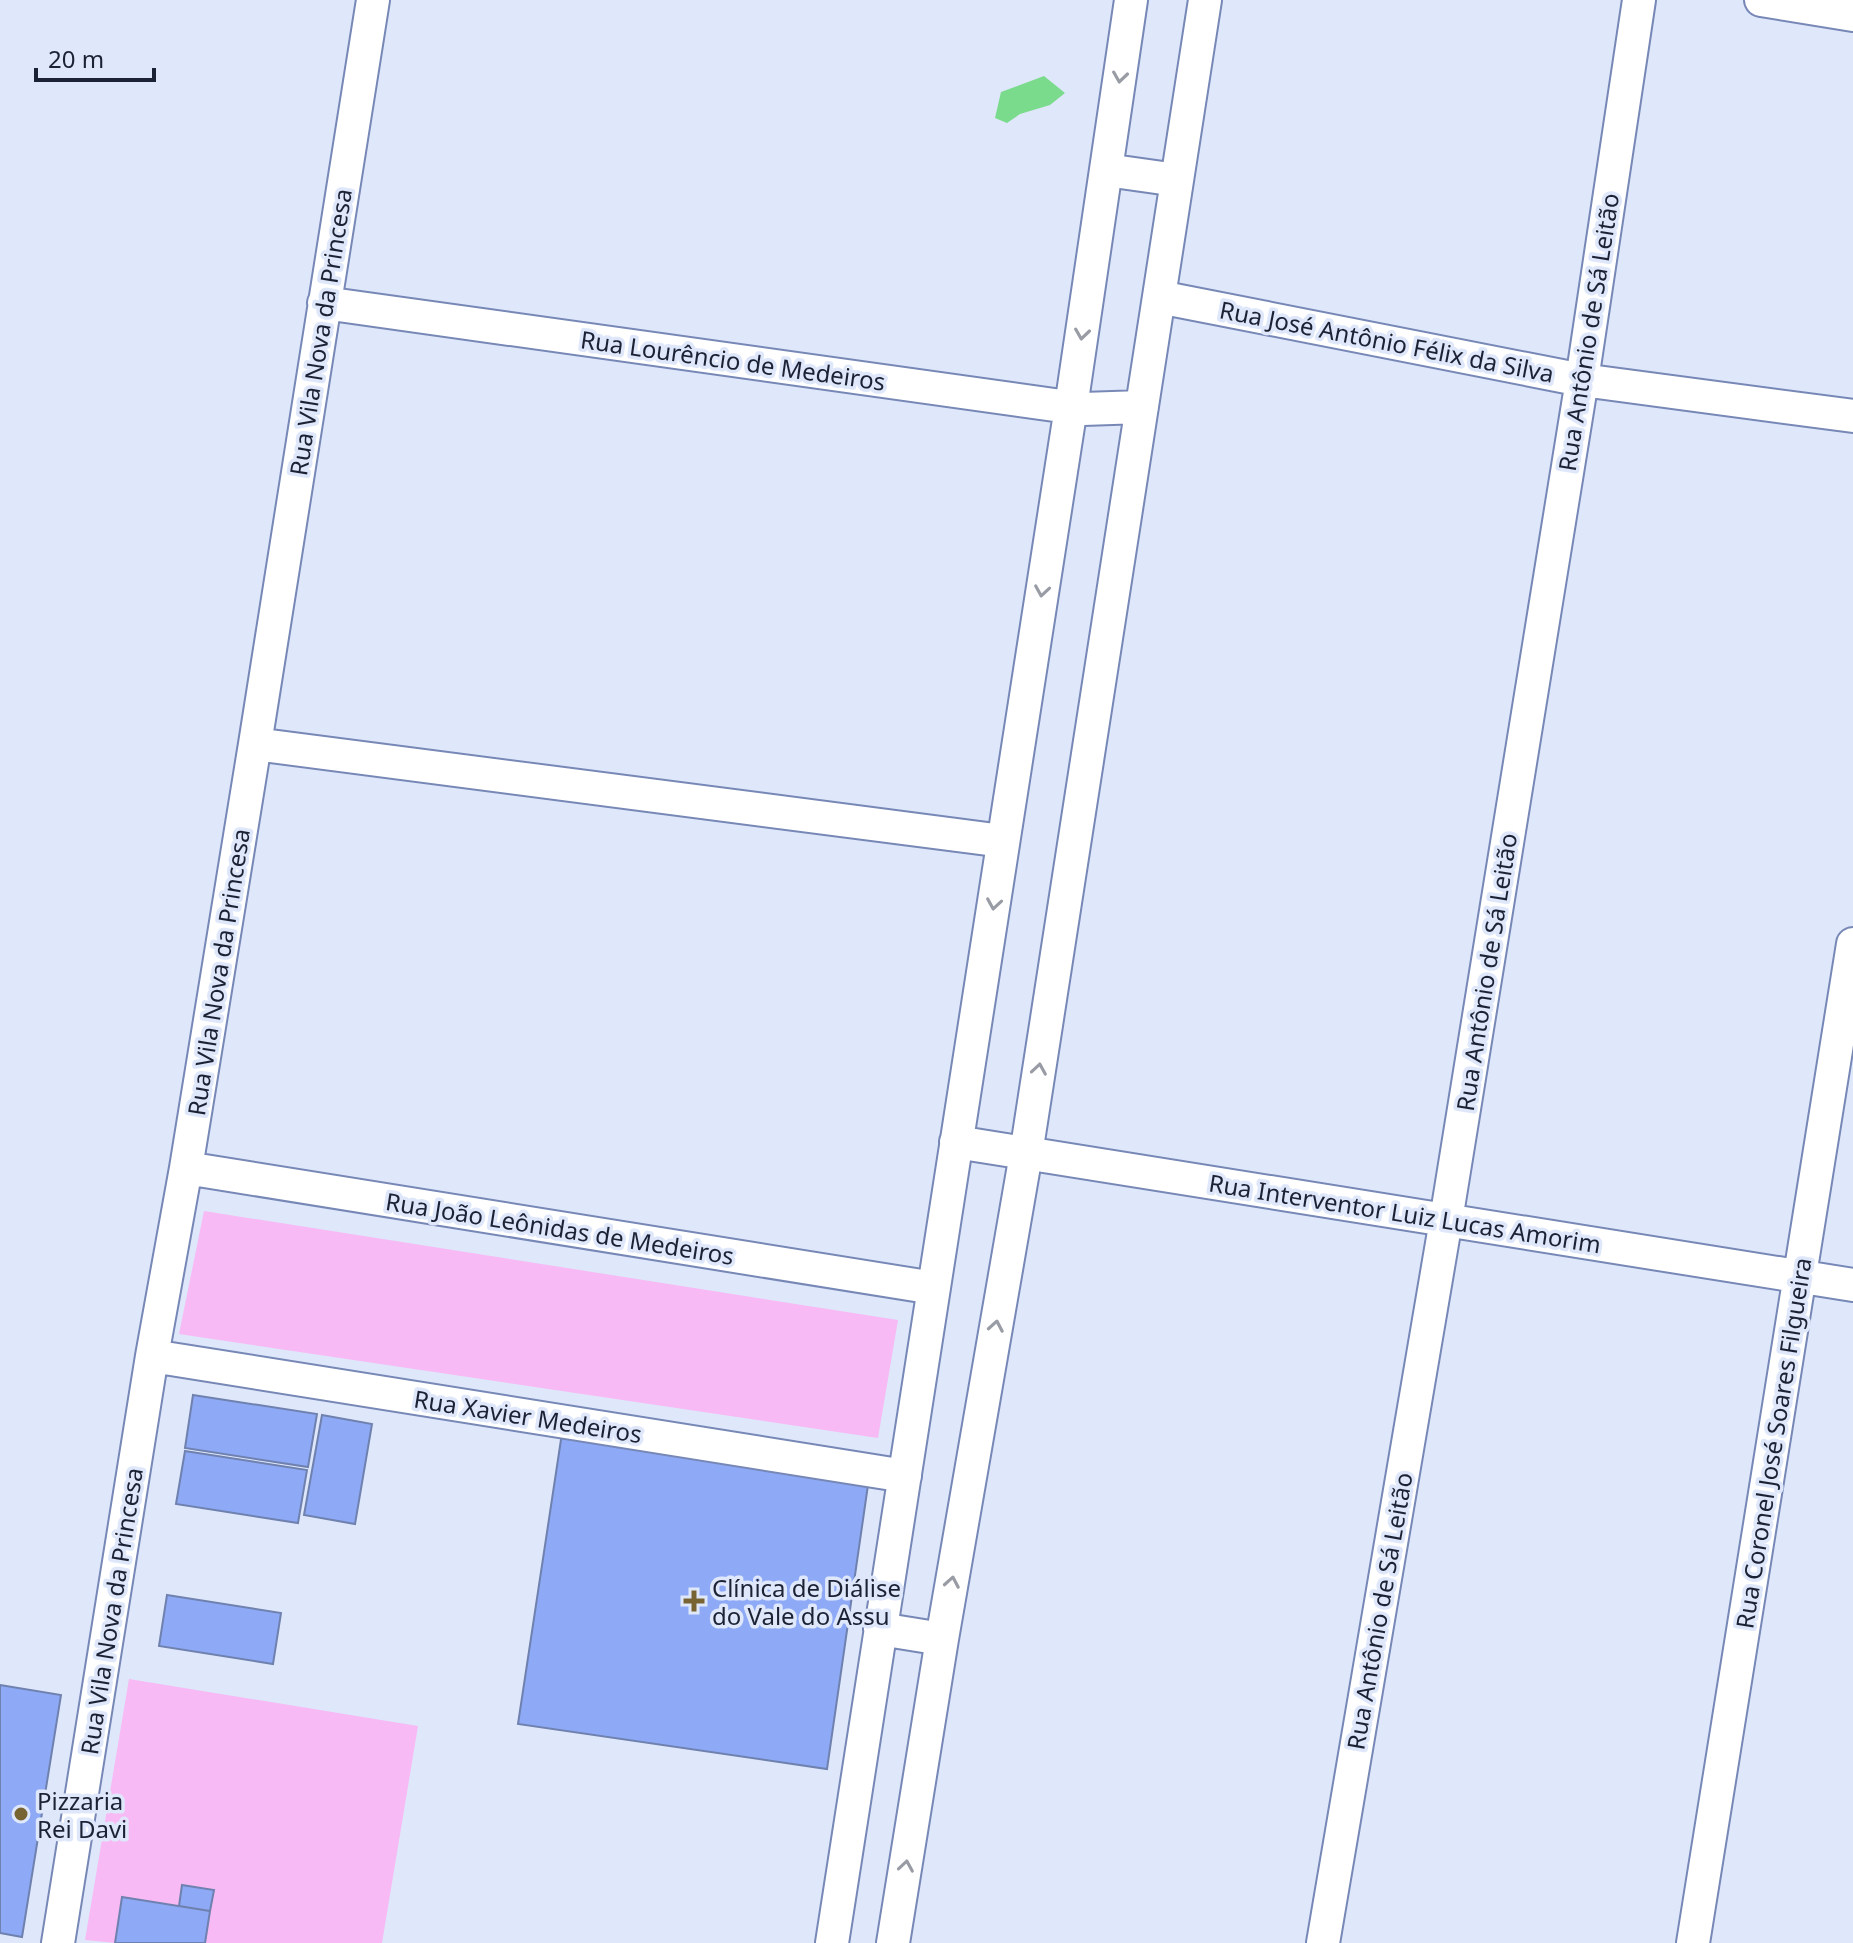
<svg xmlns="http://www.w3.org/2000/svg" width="1853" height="1943" viewBox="0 0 1853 1943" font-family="'Noto Sans',sans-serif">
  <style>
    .grass { fill: #f7baf4 }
    .water { fill: #7bdb8c }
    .building { fill: #8eaaf7; stroke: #6f81ae; stroke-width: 2 }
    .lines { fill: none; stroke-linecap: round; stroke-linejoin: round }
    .minor-casing { stroke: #7788b6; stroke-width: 36 }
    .minor { stroke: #fff; stroke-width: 32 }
    .oneway { stroke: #999ca4 }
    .poi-dot { fill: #776432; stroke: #dfe7fb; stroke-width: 3 }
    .labels { text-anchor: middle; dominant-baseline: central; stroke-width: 7; stroke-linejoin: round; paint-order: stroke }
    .street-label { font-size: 24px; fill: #1c2235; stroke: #dfe7fb }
    .poi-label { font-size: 24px; fill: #1c2235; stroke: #dfe7fb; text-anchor: start }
  </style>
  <rect width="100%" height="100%" fill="#dfe7fb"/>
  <path class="grass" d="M204,1211l694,109 -20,118 -699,-104z
    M129,1679l289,47 -36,217h-267l-30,-3z"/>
  <path class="water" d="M1044,76l21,17 -15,12 -30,9 -13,9 -12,-5 6,-26z"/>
  <path class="building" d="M193,1395l124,19 -9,53 -123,-19z
    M322,1415l50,9 -17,100 -51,-9z
    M562,1433l307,45 -42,291 -309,-45z
    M185,1451l122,19 -9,53 -122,-19z
    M167,1595l114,18 -8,51 -114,-18z
    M0,1685l61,10 -39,242 -22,-4z
    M182,1885l32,5 -4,21 -31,-5z
    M122,1897l88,14 -5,32h-90z"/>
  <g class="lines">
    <defs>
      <path id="minor" d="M1761,0l92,15
        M1106,170l71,10
        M1159,297l423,83 271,36
        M324,303l759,106 59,-2
        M255,744l748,97
        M956,1142l897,143
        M186,1168l748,120
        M152,1356l753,120
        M880,1629l62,10
        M58,1943l94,-587 34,-188 69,-424 118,-744
        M832,1943l239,-1536 60,-407
        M893,1943l49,-304 84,-485 179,-1154
        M1323,1943l123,-723 136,-840 57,-380
        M1693,1943l160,-999"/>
    </defs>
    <use href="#minor" class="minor-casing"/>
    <use href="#minor" class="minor"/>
  </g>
  <defs><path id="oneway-chevron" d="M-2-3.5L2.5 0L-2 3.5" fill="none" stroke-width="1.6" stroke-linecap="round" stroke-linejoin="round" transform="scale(2)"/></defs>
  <g class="oneway">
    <use href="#oneway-chevron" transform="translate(1120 77) rotate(98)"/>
    <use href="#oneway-chevron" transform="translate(1082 334) rotate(98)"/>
    <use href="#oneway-chevron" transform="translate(1042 591) rotate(99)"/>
    <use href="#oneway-chevron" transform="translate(994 904) rotate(99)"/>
    <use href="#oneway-chevron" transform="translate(1039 1069) rotate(-81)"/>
    <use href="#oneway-chevron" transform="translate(996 1326) rotate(-80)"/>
    <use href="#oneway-chevron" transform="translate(952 1582) rotate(-80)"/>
    <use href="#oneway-chevron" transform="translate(906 1866) rotate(-81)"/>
  </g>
  <g class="poi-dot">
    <path d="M690 1589h8v8h8v8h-8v8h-8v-8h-8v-8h8z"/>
    <circle cx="21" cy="1814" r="8"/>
  </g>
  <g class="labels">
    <g class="street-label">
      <text transform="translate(320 332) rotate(-81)">Rua Vila Nova da Princesa</text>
      <text transform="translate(1588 332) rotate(-81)">Rua Antônio de Sá Leitão</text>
      <text transform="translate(1387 341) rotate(11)">Rua José Antônio Félix da Silva</text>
      <text transform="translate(733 360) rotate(8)">Rua Lourêncio de Medeiros</text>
      <text transform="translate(218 972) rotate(-81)">Rua Vila Nova da Princesa</text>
      <text transform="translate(1486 972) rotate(-81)">Rua Antônio de Sá Leitão</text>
      <text transform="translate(1405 1213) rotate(9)">Rua Interventor Luiz Lucas Amorim</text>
      <text transform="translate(560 1228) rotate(9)">Rua João Leônidas de Medeiros</text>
      <text transform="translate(528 1416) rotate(9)">Rua Xavier Medeiros</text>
      <text transform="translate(1773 1443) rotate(-81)">Rua Coronel José Soares Filgueira</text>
      <text transform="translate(111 1611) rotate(-81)">Rua Vila Nova da Princesa</text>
      <text transform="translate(1379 1611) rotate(-80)">Rua Antônio de Sá Leitão</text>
    </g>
    <g class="poi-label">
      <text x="712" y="1587">Clínica de Diálise<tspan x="712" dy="28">do Vale do Assu</tspan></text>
      <text x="37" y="1800">Pizzaria<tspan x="37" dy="28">Rei Davi</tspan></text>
    </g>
  </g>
  <path d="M36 68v12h118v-12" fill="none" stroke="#1c2235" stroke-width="4"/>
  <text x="48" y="68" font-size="24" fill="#1c2235" stroke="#dfe7fb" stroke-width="6" paint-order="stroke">20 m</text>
</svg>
